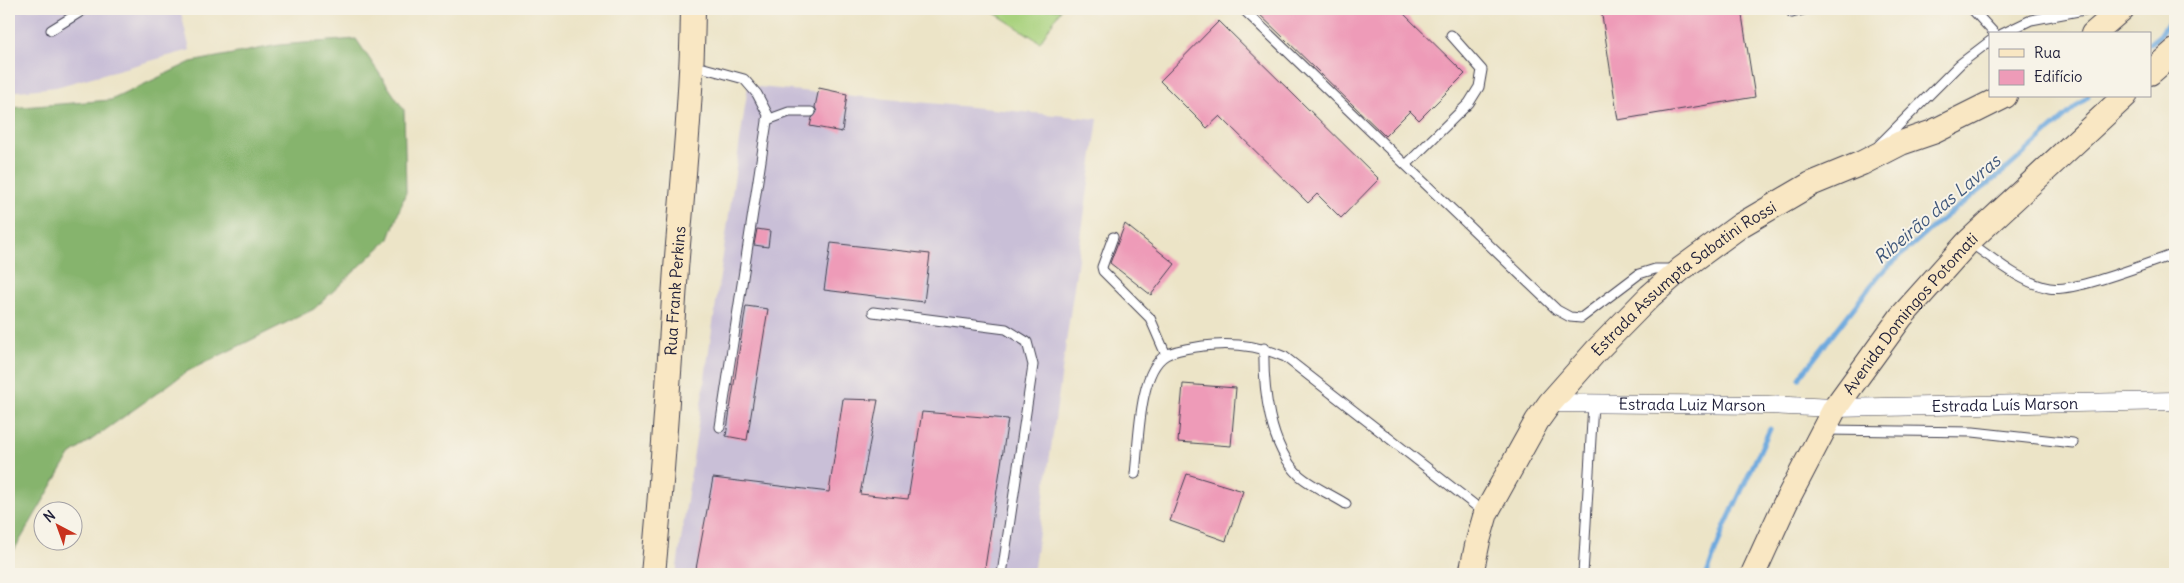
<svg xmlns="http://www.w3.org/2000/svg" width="2184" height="583" viewBox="0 0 2184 583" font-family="Delius,sans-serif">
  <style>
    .industrial { fill: #c9bfd7 }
    .green { fill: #a9d27e; stroke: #667a5c }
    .forest { fill: #86b46d; stroke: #546b54 }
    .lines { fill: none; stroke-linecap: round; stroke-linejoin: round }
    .stream { stroke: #6da9de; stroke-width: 5 }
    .building { fill: #ee9bb8 }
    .lane-casing { stroke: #403f50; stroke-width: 11 }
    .street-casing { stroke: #403f50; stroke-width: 19 }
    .secondary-casing { stroke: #403f50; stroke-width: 26 }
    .lane { stroke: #fff; stroke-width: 9 }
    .street { stroke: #fff; stroke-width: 18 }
    .secondary { stroke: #f9e7c3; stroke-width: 24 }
    .labels { text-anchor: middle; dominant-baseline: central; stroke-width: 4; stroke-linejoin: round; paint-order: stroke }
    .street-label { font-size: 16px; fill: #22223b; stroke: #f7f3e8 }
    .water-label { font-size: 18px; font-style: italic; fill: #40587c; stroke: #f7f3e8 }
  </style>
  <rect width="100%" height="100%" fill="#f7f3e8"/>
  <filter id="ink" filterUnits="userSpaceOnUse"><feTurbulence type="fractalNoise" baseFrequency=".02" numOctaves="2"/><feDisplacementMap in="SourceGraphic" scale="10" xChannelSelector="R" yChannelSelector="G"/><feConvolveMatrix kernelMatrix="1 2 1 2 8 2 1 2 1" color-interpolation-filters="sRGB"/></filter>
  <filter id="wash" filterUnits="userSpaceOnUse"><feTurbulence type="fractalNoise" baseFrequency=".0096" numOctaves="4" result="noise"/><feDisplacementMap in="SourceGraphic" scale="20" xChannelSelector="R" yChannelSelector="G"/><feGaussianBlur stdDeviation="1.12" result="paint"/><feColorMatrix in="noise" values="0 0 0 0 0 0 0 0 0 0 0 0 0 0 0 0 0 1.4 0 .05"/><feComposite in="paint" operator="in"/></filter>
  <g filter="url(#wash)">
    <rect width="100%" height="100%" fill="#ece4c7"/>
    <path class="industrial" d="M9,9h171l10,41 -134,37 -47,5z
      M748,86l350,33 -65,455h-357z"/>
    <path class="green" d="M988,9h73l-21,33z"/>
    <path class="forest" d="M356,39l48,71 2,82 -17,47 -75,70 -126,62 -118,84 -61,104v-451l102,-8 80,-38 88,-17z"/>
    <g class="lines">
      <path class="stream" d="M2150,43l10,-8 15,-23
        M1799,378l81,-104 56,-50 73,-57 79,-71
        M1707,574l17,-46 46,-99"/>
    </g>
    <g id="blocks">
      <path class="building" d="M1254,9h145l66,65 -46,46 -9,-9 -25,25z
        M1601,9h140l14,88 -137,23z
        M1219,21l160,158 -38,39 -24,-24 -9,9 -88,-87 -13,12 -47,-47z
        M819,88l28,6 -5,38 -32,-6 2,-8 5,-6 -2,-5z
        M1125,224l50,40 -24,31 -41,-32z
        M757,229l13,2 -2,16 -14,-2z
        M831,243l99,11 -6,48 -100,-12z
        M746,306l22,3 -21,131 -21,-4z
        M1183,384l53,4 -5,58 -53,-4z
        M843,399l35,1 -18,94 48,5 14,-87 86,7 -24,155h-289l18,-96 116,14z
        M1187,474l56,17 -17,50 -56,-20z"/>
    </g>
  </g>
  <g filter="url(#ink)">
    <use href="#blocks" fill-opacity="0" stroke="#403f50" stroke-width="1"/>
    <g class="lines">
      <defs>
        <path id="lane" d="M1243,9l314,301 13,7 11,1 58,-44 16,-5h18
          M1972,9l23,25
          M1792,13l15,-4
          M51,30l34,-21
          M2002,34l29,-14 58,-11
          M693,65l51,14 13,15 11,21 -48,312
          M767,120l22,-8h22
          M1879,145l81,-81 30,-23
          M1406,165l63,-62 10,-16 3,-17 -31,-35
          M1113,237l-11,30 1,4 47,47 16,37
          M1969,242c24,16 50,40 80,46 24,5 99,-25 126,-34
          M873,312l133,17 21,13 6,23 -31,209
          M1264,348c-1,40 5,99 36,128 13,11 32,19 46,28
          M1826,430l147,2 100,11
          M1135,474c4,-30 3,-103 31,-119 11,-6 25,-7 37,-9 29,-4 55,-1 82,11l200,156
          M1583,574l10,-170"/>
        <g id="street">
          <path id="s1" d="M1550,403l218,2 67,3 340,-7"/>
        </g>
        <g id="secondary">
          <path d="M2093,34l29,-25"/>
          <path d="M2150,73l25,-22"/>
          <path id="s2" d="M653,574c10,-101 16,-203 23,-305 7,-87 16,-173 17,-260"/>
          <path id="s3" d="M1471,574l7,-33 8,-28 51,-92 13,-18 46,-52 54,-55 31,-27 60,-44 70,-41 51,-21 39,-20 32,-11 72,-36"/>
          <path id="s4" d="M1753,574l32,-70 50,-96 66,-91 67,-75 157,-146"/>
        </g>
      </defs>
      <use href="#lane" class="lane-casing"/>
      <use href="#street" class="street-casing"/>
      <use href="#secondary" class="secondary-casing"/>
      <use href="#lane" class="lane"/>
      <use href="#street" class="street"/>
      <use href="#secondary" class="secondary"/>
    </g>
  </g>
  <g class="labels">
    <g class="street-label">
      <text stroke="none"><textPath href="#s3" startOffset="374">Estrada Assumpta Sabatini Rossi</textPath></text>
      <text stroke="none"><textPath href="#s2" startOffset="284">Rua Frank Perkins</textPath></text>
      <text stroke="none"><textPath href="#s4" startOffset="306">Avenida Domingos Potomati</textPath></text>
      <text stroke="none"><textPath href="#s1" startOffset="455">Estrada Luís Marson</textPath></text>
      <text stroke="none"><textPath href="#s1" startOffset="142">Estrada Luiz Marson</textPath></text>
    </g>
    <g class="water-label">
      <text transform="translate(1937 209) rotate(-40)">Ribeirão das Lavras</text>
    </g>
  </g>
  <rect width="2184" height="583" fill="none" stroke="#f7f3e8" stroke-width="30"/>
  <rect x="1989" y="32" width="162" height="65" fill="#f7f3e8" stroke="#a29fa3"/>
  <rect x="1999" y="49" width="25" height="8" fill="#f9e7c3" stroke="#a29fa3"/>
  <text x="2034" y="58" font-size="15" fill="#22223b">Rua</text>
  <rect x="1999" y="70" width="25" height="15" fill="#ee9bb8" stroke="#a29fa3"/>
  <text x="2034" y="82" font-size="15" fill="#22223b">Edifício</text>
  <g transform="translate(58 526) rotate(319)"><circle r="24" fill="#f7f3e8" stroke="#a29fa3"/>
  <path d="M0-4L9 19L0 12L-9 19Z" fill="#c8321e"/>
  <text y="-8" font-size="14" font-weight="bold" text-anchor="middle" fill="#22223b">N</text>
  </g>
</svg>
